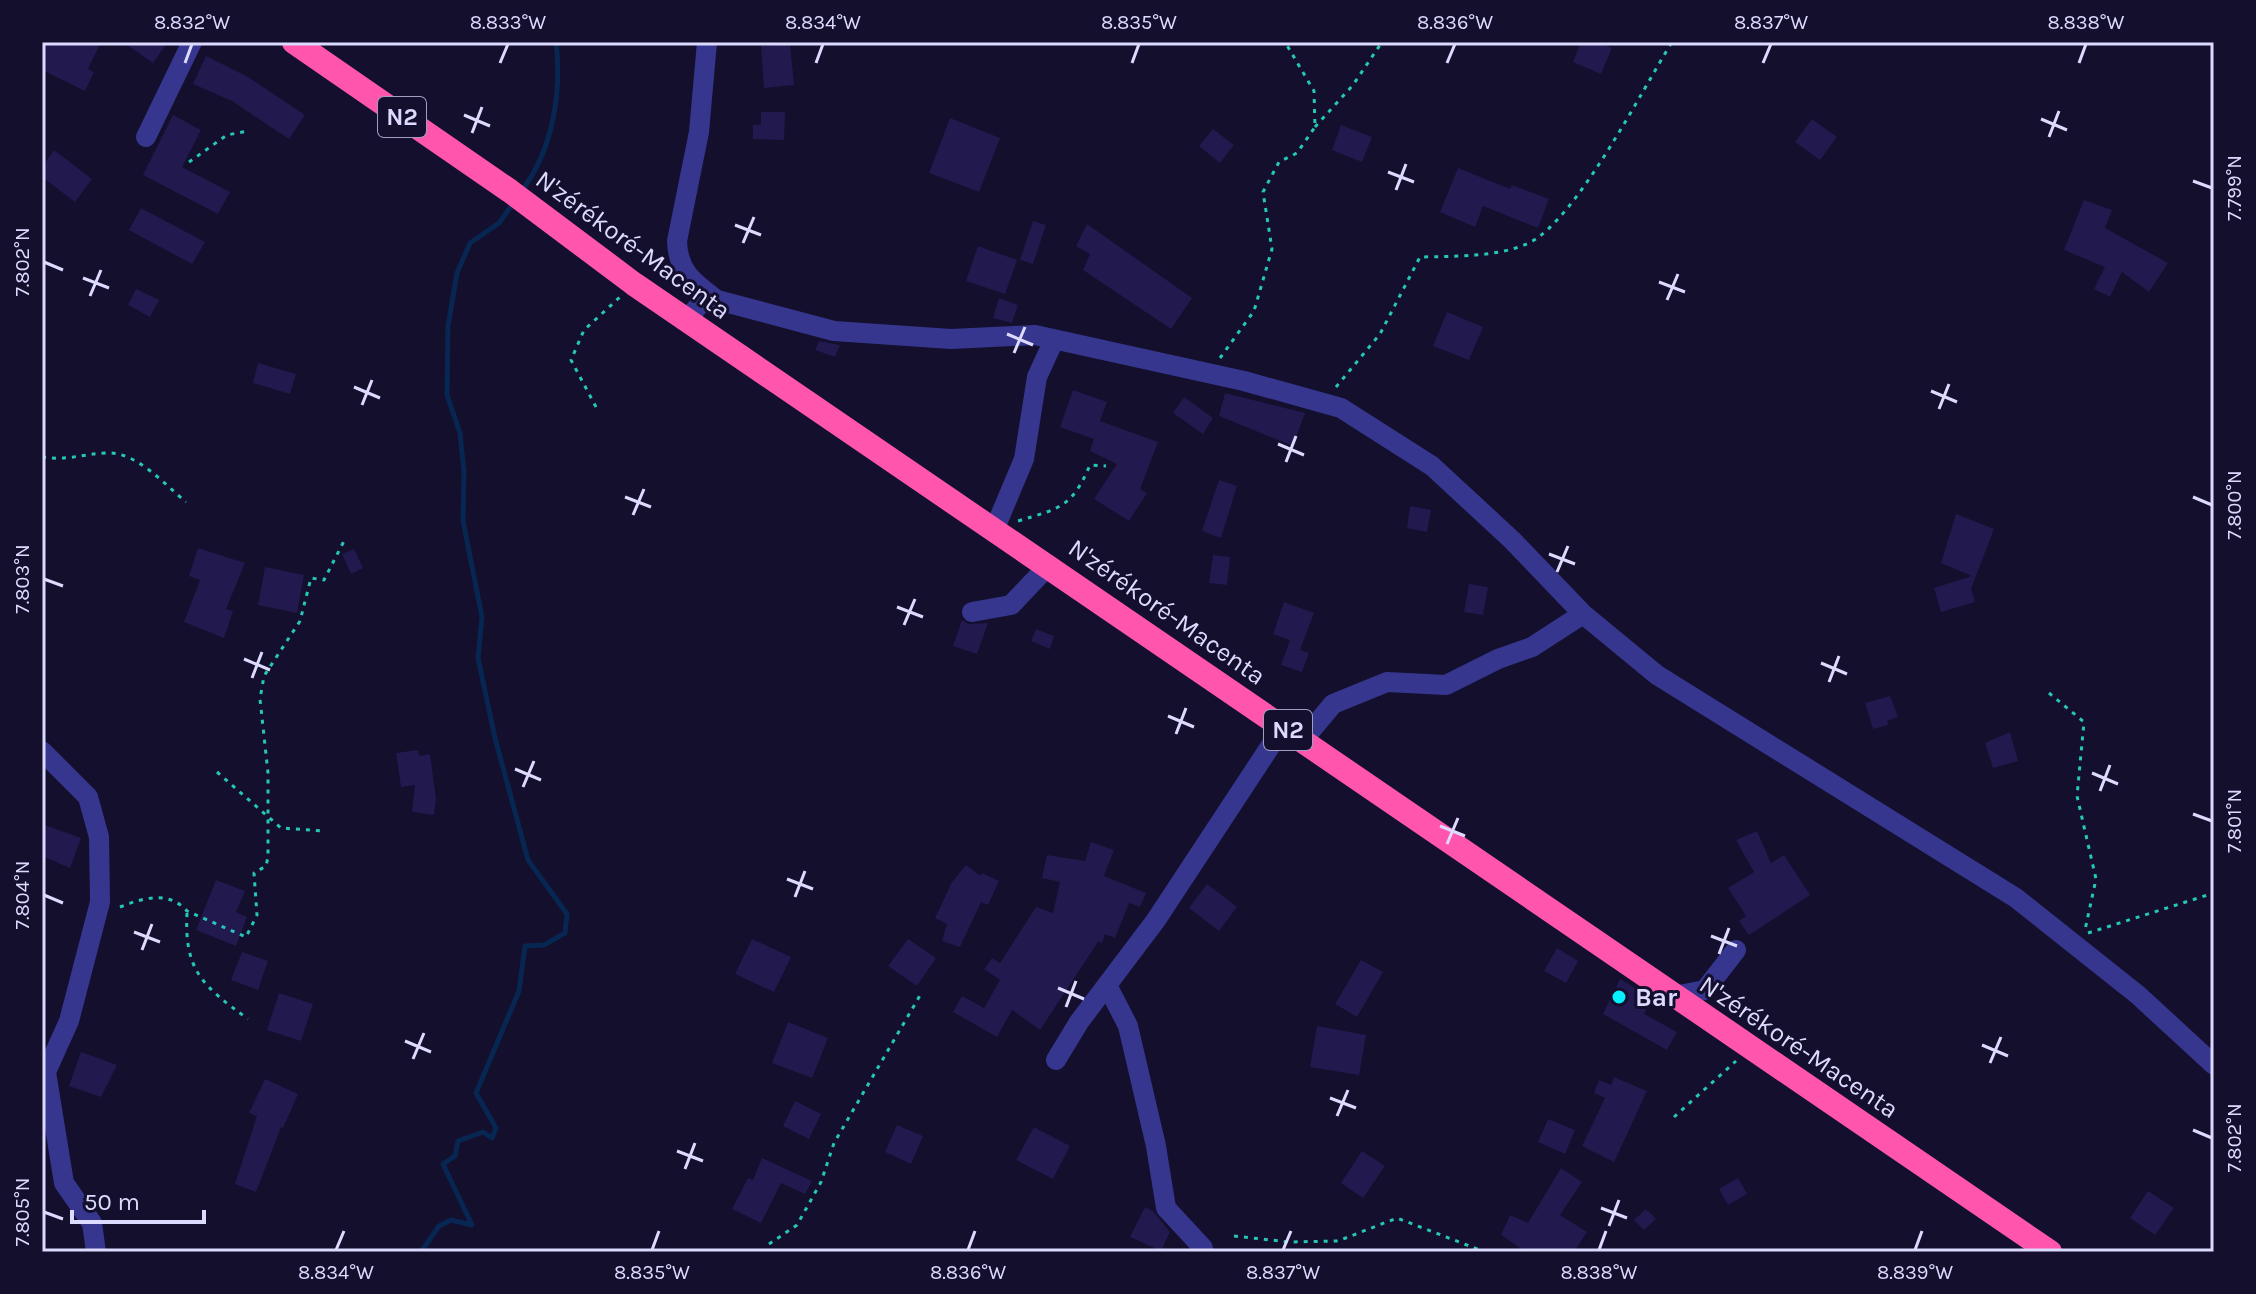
<svg xmlns="http://www.w3.org/2000/svg" width="2256" height="1294" viewBox="0 0 2256 1294" font-family="Karla,sans-serif">
  <style>
    .lines { fill: none; stroke-linecap: round; stroke-linejoin: round }
    .stream { stroke: #082652; stroke-width: 5 }
    .building { fill: #22194f }
    .path { stroke: #26c7b7; stroke-width: 3; stroke-dasharray: 4 6; stroke-linecap: butt }
    .minor { stroke: #36368f; stroke-width: 20 }
    .highway { stroke: #ff55ad; stroke-width: 24 }
    .ticks { fill: none; stroke: #dddaff; stroke-width: 3 }
    .poi-dot { fill: #06f0ff; stroke: #130f2d; stroke-width: 3 }
    .labels { text-anchor: middle; dominant-baseline: central; stroke-width: 6; stroke-linejoin: round; paint-order: stroke }
    .shield { fill: #130f2d; stroke: #a09dc0; stroke-width: 2 }
    .shield-label { font-size: 24px; font-weight: bold; fill: #dddaff }
    .street-label { font-size: 26px; fill: #dddaff; stroke: #130f2d }
    .poi-label { font-size: 26px; font-weight: bold; fill: #dddaff; stroke: #130f2d; text-anchor: start }
    .neatline { fill: none; stroke: #dddaff; stroke-width: 3 }
    .ticks-label { font-size: 20px; text-anchor: middle; fill: #dddaff }
  </style>
  <rect width="100%" height="100%" fill="#130f2d"/>
  <g class="lines">
    <path class="stream" d="M523,189c30,-41 39,-97 33,-147
      M421,1252l18,-26 12,-6 21,5 -29,-61 12,-8 3,-15 25,-9 9,6 4,-10 -20,-35 43,-102 6,-45 19,-1 21,-12 2,-19 -39,-54 -33,-122 -17,-80 4,-41 -19,-96 1,-49 -4,-39 -13,-38 1,-69 9,-53 13,-30 29,-20 16,-22"/>
  </g>
  <path class="building" d="M42,42h59l-13,27 6,3 -9,19 -43,-21z
    M123,42h45l-15,21z
    M1581,42h16l15,6 -11,26 -28,-12z
    M790,43l4,42 -30,3 -3,-42z
    M206,56l42,21 57,38 -16,24 -57,-38 -39,-17z
    M761,112h24l-1,28 -31,-1v-14h8z
    M173,115l28,15 -19,37 48,25 -12,22 -75,-39z
    M950,118l50,20 -21,54 -50,-19z
    M1812,119l25,18 -17,23 -25,-18z
    M1341,125l31,12 -10,25 -30,-12z
    M1213,129l21,16 -14,18 -21,-17z
    M54,150l38,29 -17,23 -33,-25v-10z
    M1458,168l52,21 2,-4 37,14 -11,29 -55,-22 -8,21 -35,-15z
    M2084,200l28,10 -7,18 63,35 -19,29 -27,-20 -12,25 -16,-8 11,-22 -41,-17z
    M141,208l64,34 -13,22 -63,-34z
    M1033,221l13,4 -13,39 -13,-4z
    M1087,224l105,74 -21,31 -88,-59 7,-16 -14,-8z
    M978,246l39,14 -12,34 -39,-13z
    M136,289l23,11 -9,17 -22,-12z
    M999,298l19,7 -6,18 -19,-5z
    M1447,312l36,15 -14,33 -36,-14z
    M819,341l21,4 -5,12 -20,-7z
    M258,363l38,11 -6,20 -37,-11z
    M1073,390l34,12 -7,19 58,21 -18,47 7,4 -18,28 -35,-22 23,-35 -27,-13 4,-12 -34,-12z
    M1225,393l80,20 -12,33 -74,-30z
    M1184,397l29,21 -10,16 -30,-21z
    M1219,480l18,6 -16,52 -19,-7z
    M1410,506l21,4 -4,22 -20,-4z
    M1956,514l38,15 -23,60 4,13 -34,10 -7,-24 38,-12 -31,-13z
    M198,548l47,15 -19,46 7,2 -9,27 -40,-16 16,-42 -11,-4z
    M354,549l9,19 -12,6 -9,-20z
    M1213,555l17,2 -3,28 -18,-2z
    M265,567l39,8 -7,38 -39,-8z
    M1469,584l19,3 -5,28 -19,-3z
    M1284,602l30,11 -14,37 9,3 -7,19 -21,-7 9,-25 -17,-6z
    M962,620l6,4 20,-1 -11,31 -24,-8z
    M1036,629l18,7 -4,13 -19,-8z
    M1890,696l8,21 -11,4 1,4 -15,4 -8,-26z
    M2010,732l8,29 -25,7 -8,-25z
    M418,750l1,6 11,-2 6,45 -2,16 -22,-3 3,-27 -14,2 -5,-34z
    M42,824l39,14 -11,30 -28,-12z
    M1757,831l14,32 13,-8 26,40 -61,40 -10,-14 7,-5 -18,-28 26,-16 -18,-32z
    M1091,842l23,8 -10,26 42,17 -6,14 -11,-4 -14,35 -10,-4 -3,9 -4,-1 -58,88 -28,-20 -15,27 -44,-25 9,-16 22,12 16,-28 -16,-11 8,-11 8,5 36,-56 17,6 7,-31 -18,-4 5,-23 38,6z
    M966,865l15,11 1,-3 17,8 -11,24 -7,-3 -21,45 -18,-6 5,-17 -12,-6 17,-36z
    M216,880l29,11 -9,21 11,5 -11,29 -40,-16z
    M1207,884l30,23 -18,24 -30,-23z
    M752,939l39,18 -17,35 -39,-18z
    M908,939l28,19 -19,28 -29,-20z
    M1557,948l21,13 -12,22 -22,-12z
    M242,952l26,9 -10,29 -27,-10z
    M1361,960l22,12 -26,45 -22,-13z
    M1620,979l32,19 -8,16 33,18 -10,18 -64,-36z
    M279,993l34,11 -12,37 -34,-11z
    M788,1022l40,16 -16,40 -40,-15z
    M1317,1026l49,9 -7,40 -49,-8z
    M81,1052l36,13 -16,32 -32,-11z
    M1614,1077l33,14 -33,71 -32,-16 23,-48 -11,-5 5,-13 12,5z
    M265,1079l33,15 -15,34 -2,-1 -25,65 -21,-8 22,-68 -8,-3z
    M795,1101l26,13 -12,25 -26,-13z
    M1548,1119l27,11 -10,24 -27,-12z
    M897,1125l26,11 -12,28 -26,-12z
    M1034,1127l36,19 -17,33 -37,-19z
    M1362,1151l23,15 -22,32 -22,-15z
    M762,1158l50,23 -7,13 -24,-11 -20,40 -29,-14 16,-31 5,2z
    M1561,1168l21,14 -22,33 27,17 -13,20h-48l-25,-17 9,-20 18,8z
    M1738,1178l9,16 -19,11 -9,-16z
    M2148,1191l26,17 -19,27 -25,-17z
    M1145,1207l8,4 17,21 -9,19 -31,-14z
    M1646,1209l10,10 -12,11 -10,-10z"/>
  <g class="lines">
    <path class="path" d="M1315,127l38,-42 29,-43
      M189,162l38,-27 21,-4
      M1220,358l34,-47 18,-62 -9,-57 16,-30 18,-9 18,-26 -1,-36 -29,-49
      M1336,387l44,-53 40,-77c35,-1 92,1 120,-21 46,-36 100,-142 132,-194
      M596,407l-25,-47 13,-30 36,-33
      M42,457c23,4 41,-3 64,-4 30,-2 58,31 80,49
      M1018,521c43,-13 54,-14 72,-56l16,1
      M2049,693l35,29 -7,74 19,83 -11,51
      M217,772l64,56 42,3
      M120,907c23,-9 48,-17 67,4l59,26 11,-22 -3,-42 12,-7 2,-9v-84l-8,-74 4,-23 36,-55 11,-43 13,2 20,-39
      M187,913c-3,58 16,73 61,106
      M2088,933l126,-40
      M1674,1117l62,-56
      M1234,1236l55,6 49,-1 59,-23 88,34
      M769,1244l28,-19 24,-43 13,-39 88,-151"/>
    <path class="minor" d="M707,42l-8,90 -22,109c1,31 16,41 40,59
      M146,137l46,-95
      M687,320l17,-21 13,1 117,31 117,8 84,-4 209,46 97,27 91,58 80,74 71,74 74,61 359,223 122,97 76,70
      M995,528l29,-69 13,-82 17,-37
      M972,612l39,-7 38,-40
      M1303,740l30,-36 54,-22 59,3 52,-26 34,-12 51,-33
      M42,751l46,46 11,40 1,65 -31,119 -23,51 18,111 28,40 4,29
      M1107,985l21,41 28,120 10,62 37,40
      M1674,996l31,-6 31,-40
      M1056,1060l23,-38 77,-102 127,-193"/>
    <path class="highway" d="M294,42l216,149 124,93 1416,968"/>
  </g>
  <path class="ticks" d="M185,63l7,-19M500,63l8,-19M816,63l7,-19M1132,63l7,-19M1447,63l8,-19M1763,63l8,-19M2079,63l7,-19M464,115l26,11M2041,119l26,11M472,133l10,-26M2049,137l10,-26M1388,172l26,10M2193,181l19,7M1396,190l10,-26M735,225l26,10M743,243l11,-26M44,262l19,8M83,278l26,10M1659,282l26,10M90,296l11,-26M1667,300l11,-26M1007,334l26,11M1014,353l11,-26M354,387l26,11M1931,391l26,11M362,405l10,-25M1939,409l10,-25M1278,444l26,11M1286,462l10,-26M625,497l26,10M2193,497l19,8M633,515l11,-26M1549,554l26,10M1557,572l11,-26M44,579l19,7M897,607l26,10M904,625l11,-26M244,659l26,11M1821,663l26,11M252,678l10,-26M1829,682l10,-26M1168,716l26,11M1176,734l10,-26M515,769l26,11M2092,773l26,11M523,787l11,-26M2100,791l10,-26M2193,814l19,7M1440,826l25,10M1447,844l11,-26M787,879l26,10M44,895l19,8M795,897l10,-26M134,932l26,10M1711,936l26,10M142,950l10,-26M1719,954l10,-26M1058,988l26,11M1066,1007l10,-26M405,1041l26,11M1982,1045l26,11M413,1059l11,-26M1990,1063l11,-26M1330,1098l26,10M1337,1116l11,-26M2193,1130l19,8M677,1151l26,10M685,1169l10,-26M1601,1208l26,10M44,1212l19,7M1609,1226l10,-26M336,1250l8,-19M652,1250l7,-19M968,1250l7,-19M1283,1250l8,-19M1599,1250l7,-19M1915,1250l7,-19"/>
  <circle class="poi-dot" cx="1619" cy="997" r="8"/>
  <g class="labels">
    <g class="shield">
      <rect x="378" y="97" width="48" height="40" rx="6"/>
      <rect x="1264" y="710" width="48" height="40" rx="6"/>
    </g>
    <g class="shield-label">
      <text x="402" y="117">N2</text>
      <text x="1288" y="730">N2</text>
    </g>
    <g class="street-label">
      <text transform="translate(633 245) rotate(36)">N'zérékoré-Macenta</text>
      <text transform="translate(1167 612) rotate(35)">N'zérékoré-Macenta</text>
      <text transform="translate(1799 1047) rotate(34)">N'zérékoré-Macenta</text>
    </g>
    <g class="poi-label">
      <text x="1635" y="997">Bar</text>
    </g>
  </g>
  <rect width="2256" height="1294" fill="none" stroke="#130f2d" stroke-width="88"/>
  <path d="M72 1210v12h132v-12" fill="none" stroke="#dddaff" stroke-width="4"/>
  <text x="84" y="1210" font-size="24" fill="#dddaff" stroke="#130f2d" stroke-width="6" paint-order="stroke">50 m</text>
  <rect x="44" y="44" width="2168" height="1206" class="neatline"/>
  <g class="ticks-label">
    <text x="192" y="29">8.832°W</text>
    <text x="508" y="29">8.833°W</text>
    <text x="823" y="29">8.834°W</text>
    <text x="1139" y="29">8.835°W</text>
    <text x="1455" y="29">8.836°W</text>
    <text x="1771" y="29">8.837°W</text>
    <text x="2086" y="29">8.838°W</text>
    <text transform="translate(2234 188) rotate(-90)" y="7">7.799°N</text>
    <text transform="translate(22 262) rotate(-90)" y="7">7.802°N</text>
    <text transform="translate(2234 505) rotate(-90)" y="7">7.800°N</text>
    <text transform="translate(22 579) rotate(-90)" y="7">7.803°N</text>
    <text transform="translate(2234 821) rotate(-90)" y="7">7.801°N</text>
    <text transform="translate(22 895) rotate(-90)" y="7">7.804°N</text>
    <text transform="translate(2234 1138) rotate(-90)" y="7">7.802°N</text>
    <text transform="translate(22 1212) rotate(-90)" y="7">7.805°N</text>
    <text x="336" y="1279">8.834°W</text>
    <text x="652" y="1279">8.835°W</text>
    <text x="968" y="1279">8.836°W</text>
    <text x="1283" y="1279">8.837°W</text>
    <text x="1599" y="1279">8.838°W</text>
    <text x="1915" y="1279">8.839°W</text>
  </g>
</svg>
